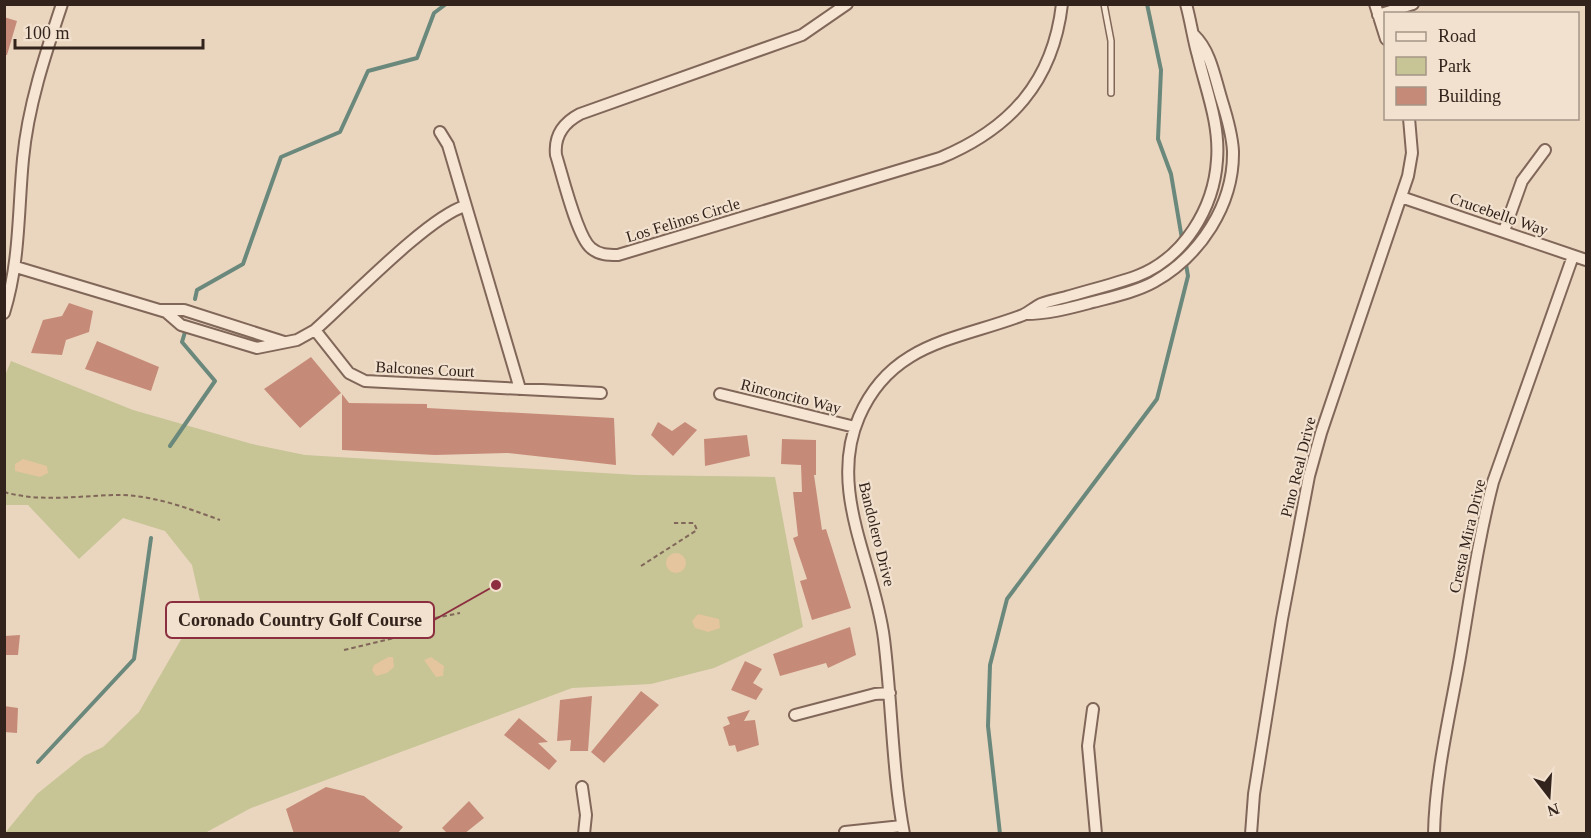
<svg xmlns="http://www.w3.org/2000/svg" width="1591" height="838" viewBox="0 0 1591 838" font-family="Georgia,serif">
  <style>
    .green { fill: #c7c495 }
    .sand { fill: #e4c59e }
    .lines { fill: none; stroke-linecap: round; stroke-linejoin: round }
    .stream { stroke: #6a897c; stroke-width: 4 }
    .building { fill: #c68b78 }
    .service-casing { stroke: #816759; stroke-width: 8 }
    .minor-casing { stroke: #816759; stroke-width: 14 }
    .path { stroke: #816759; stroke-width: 2; stroke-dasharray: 4.5 3; stroke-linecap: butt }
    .service { stroke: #f6e5d2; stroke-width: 5 }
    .minor { stroke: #f6e5d2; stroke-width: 10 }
    .labels { text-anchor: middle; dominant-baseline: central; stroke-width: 4.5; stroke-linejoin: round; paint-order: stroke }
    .street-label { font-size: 16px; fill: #32231c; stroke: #f2e1ce }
    .leader { fill: none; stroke: #8c2e3f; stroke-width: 2 }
    .callout-dot { fill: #8c2e3f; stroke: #f2e1ce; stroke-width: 2 }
    .callout { fill: #f2e1ce; stroke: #8c2e3f; stroke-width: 2 }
    .callout-label { font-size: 18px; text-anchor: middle; font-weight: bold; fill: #32231c }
  </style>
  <rect width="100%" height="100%" fill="#ead6bf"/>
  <path class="green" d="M11,361l122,49 119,34 53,11 331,20 139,2 28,150 -89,41 -63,16 -79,4 -321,120 -46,25h-200l32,-39 47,-38 19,-9 36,-35 62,-107 -9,-40 -27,-34 -42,-13 -44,41 -51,-54h-23l-1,-127z"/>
  <path class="sand" d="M23,459l24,7 1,7 -8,4 -25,-6v-7z
    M666 563a10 10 0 1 1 20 0a10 10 0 1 1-20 0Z
    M698,614l21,5 1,9 -12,4 -13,-4 -3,-7z
    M388,657h5l1,10 -7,6 -11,3 -4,-6 2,-5z
    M431,657l13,9 -1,10 -7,1 -12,-17z"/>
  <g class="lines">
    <path class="stream" d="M1147,4l14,66 -3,69 13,35 11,65
      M195,299l2,-9 46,-26 38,-107 59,-25 28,-61 49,-13 17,-45 12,-9
      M170,446l45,-65 -33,-39 3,-10
      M38,762l96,-103 17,-121
      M1000,834l-12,-108 2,-61 17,-66 150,-200 31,-123 -5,-30"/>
  </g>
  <path class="building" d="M4,17l13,4 -10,34h-3z
    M69,303l24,8 -4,21 -23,8 -4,15 -31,-2 12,-33 19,-4z
    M97,341l62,26 -8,24 -66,-22z
    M311,357l30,36 -41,35 -36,-39z
    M342,394l7,9 78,1v4l187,10 2,47 -109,-12 -72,2 -93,-5z
    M658,422l14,9 13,-9 12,8 -24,26 -22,-21z
    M747,435l3,21 -45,10 -1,-27z
    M782,439l34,1v35h-2l8,55 4,-1 25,79 -39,12 -12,-39 7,-2 -14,-41 5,-2 -5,-44h9l-1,-27 -20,-1z
    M850,627l6,28 -28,13 -2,-5 -46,13 -7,-22z
    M20,635l-2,20h-14v-19z
    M745,661l17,8 -9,14 10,6 -7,11 -25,-10z
    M641,691l18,14 -55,58 -13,-11z
    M592,696l-4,55h-18l1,-11 -14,1 3,-41z
    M4,706l14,2 -1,25 -13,-1z
    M750,710l-6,11 11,-1 4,25 -22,7 -2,-7 -6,1 -6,-19 7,-3 -3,-7z
    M519,718l29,24 -10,1 19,18 -8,9 -45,-35z
    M326,787l38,9 39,31 -6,7h-103l-8,-25z
    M469,801l15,17 -20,16h-16l-6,-6z"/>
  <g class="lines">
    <defs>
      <path id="service" d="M1104,4l7,37v52"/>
      <path id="minor" d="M847,4l-45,31 -222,79c-17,9 -26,22 -24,41 6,19 21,82 35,93 8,7 17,7 27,7l322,-97c70,-29 113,-76 122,-154
        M1375,4l11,35
        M1378,15l35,-11
        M440,132l8,13 72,244
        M1401,197l185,63
        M1504,231l18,-50 23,-31
        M16,267l150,45 15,13 76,23 40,-8 18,-10c33,-29 113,-113 150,-124
        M161,310h23l100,32
        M4,313c16,-51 14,-102 19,-154 5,-53 22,-104 39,-155
        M1025,314c24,0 45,-6 68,-12 19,-5 43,-10 61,-20 46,-26 80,-77 79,-131 -1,-17 -6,-34 -11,-50 -7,-22 -11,-50 -28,-66
        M315,330l34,43 16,8 236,12
        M720,394l135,33
        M1093,709l-5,37 8,88
        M795,715l80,-21 15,-1
        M582,787l4,28 -2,19
        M845,832l57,-6
        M904,834c-12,-64 -12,-131 -20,-195 -9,-74 -57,-148 -25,-222 32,-75 98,-77 164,-102 6,-3 12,-8 18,-11 8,-3 17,-5 25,-7 24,-7 49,-13 71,-21 47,-18 77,-68 80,-116 3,-36 -11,-70 -19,-104 -5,-17 -7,-34 -12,-52
        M1251,834l3,-40 28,-175 27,-143 12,-43 87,-257 4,-23 -3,-35
        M1434,834c1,-59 16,-119 26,-177 10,-59 18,-117 33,-175l80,-226"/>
    </defs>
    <use href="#service" class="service-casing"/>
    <use href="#minor" class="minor-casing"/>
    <path class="path" d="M4,492c38,11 79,3 117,3 35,1 66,13 99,25
      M641,566l56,-36 -3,-7h-20
      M344,650l59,-14 32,-18 25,-5"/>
    <use href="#service" class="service"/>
    <use href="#minor" class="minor"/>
  </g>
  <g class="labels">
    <g class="street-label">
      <text transform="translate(1499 214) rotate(19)">Crucebello Way</text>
      <text transform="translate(683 220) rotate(-17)">Los Felinos Circle</text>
      <text transform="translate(425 369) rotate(3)">Balcones Court</text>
      <text transform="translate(791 396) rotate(14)">Rinconcito Way</text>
      <text transform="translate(1298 467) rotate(-76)">Pino Real Drive</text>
      <text transform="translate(877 534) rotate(76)">Bandolero Drive</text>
      <text transform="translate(1467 536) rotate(-77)">Cresta Mira Drive</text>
    </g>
  </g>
  <path class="leader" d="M496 585L434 620"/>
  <circle class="callout-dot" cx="496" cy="585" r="6"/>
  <rect class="callout" x="166" y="602" width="268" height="36" rx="6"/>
  <g class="callout-label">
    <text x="300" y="626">Coronado Country Golf Course</text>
  </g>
  <rect width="1591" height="838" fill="none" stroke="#32231c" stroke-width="12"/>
  <rect x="1384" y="12" width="195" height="108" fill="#f2e1ce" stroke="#a59587" stroke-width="1.5"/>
  <rect x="1396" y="32" width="30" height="9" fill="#f6e5d2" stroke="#a59587" stroke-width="1.5"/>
  <text x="1438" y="42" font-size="18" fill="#32231c">Road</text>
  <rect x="1396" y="57" width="30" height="18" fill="#c7c495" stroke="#a59587" stroke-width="1.5"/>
  <text x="1438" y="72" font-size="18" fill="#32231c">Park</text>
  <rect x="1396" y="87" width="30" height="18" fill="#c68b78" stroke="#a59587" stroke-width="1.5"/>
  <text x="1438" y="102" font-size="18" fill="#32231c">Building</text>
  <g transform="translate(1549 796) rotate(163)" stroke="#f2e1ce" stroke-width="4.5" paint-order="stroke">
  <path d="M0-4.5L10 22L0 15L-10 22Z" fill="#32231c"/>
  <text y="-9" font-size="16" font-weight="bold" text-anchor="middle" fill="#32231c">N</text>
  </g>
  <path d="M15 39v9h188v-9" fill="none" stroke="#32231c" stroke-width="3"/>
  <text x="24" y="39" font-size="18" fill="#32231c" stroke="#f2e1ce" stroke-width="4.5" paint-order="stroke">100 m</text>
</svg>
